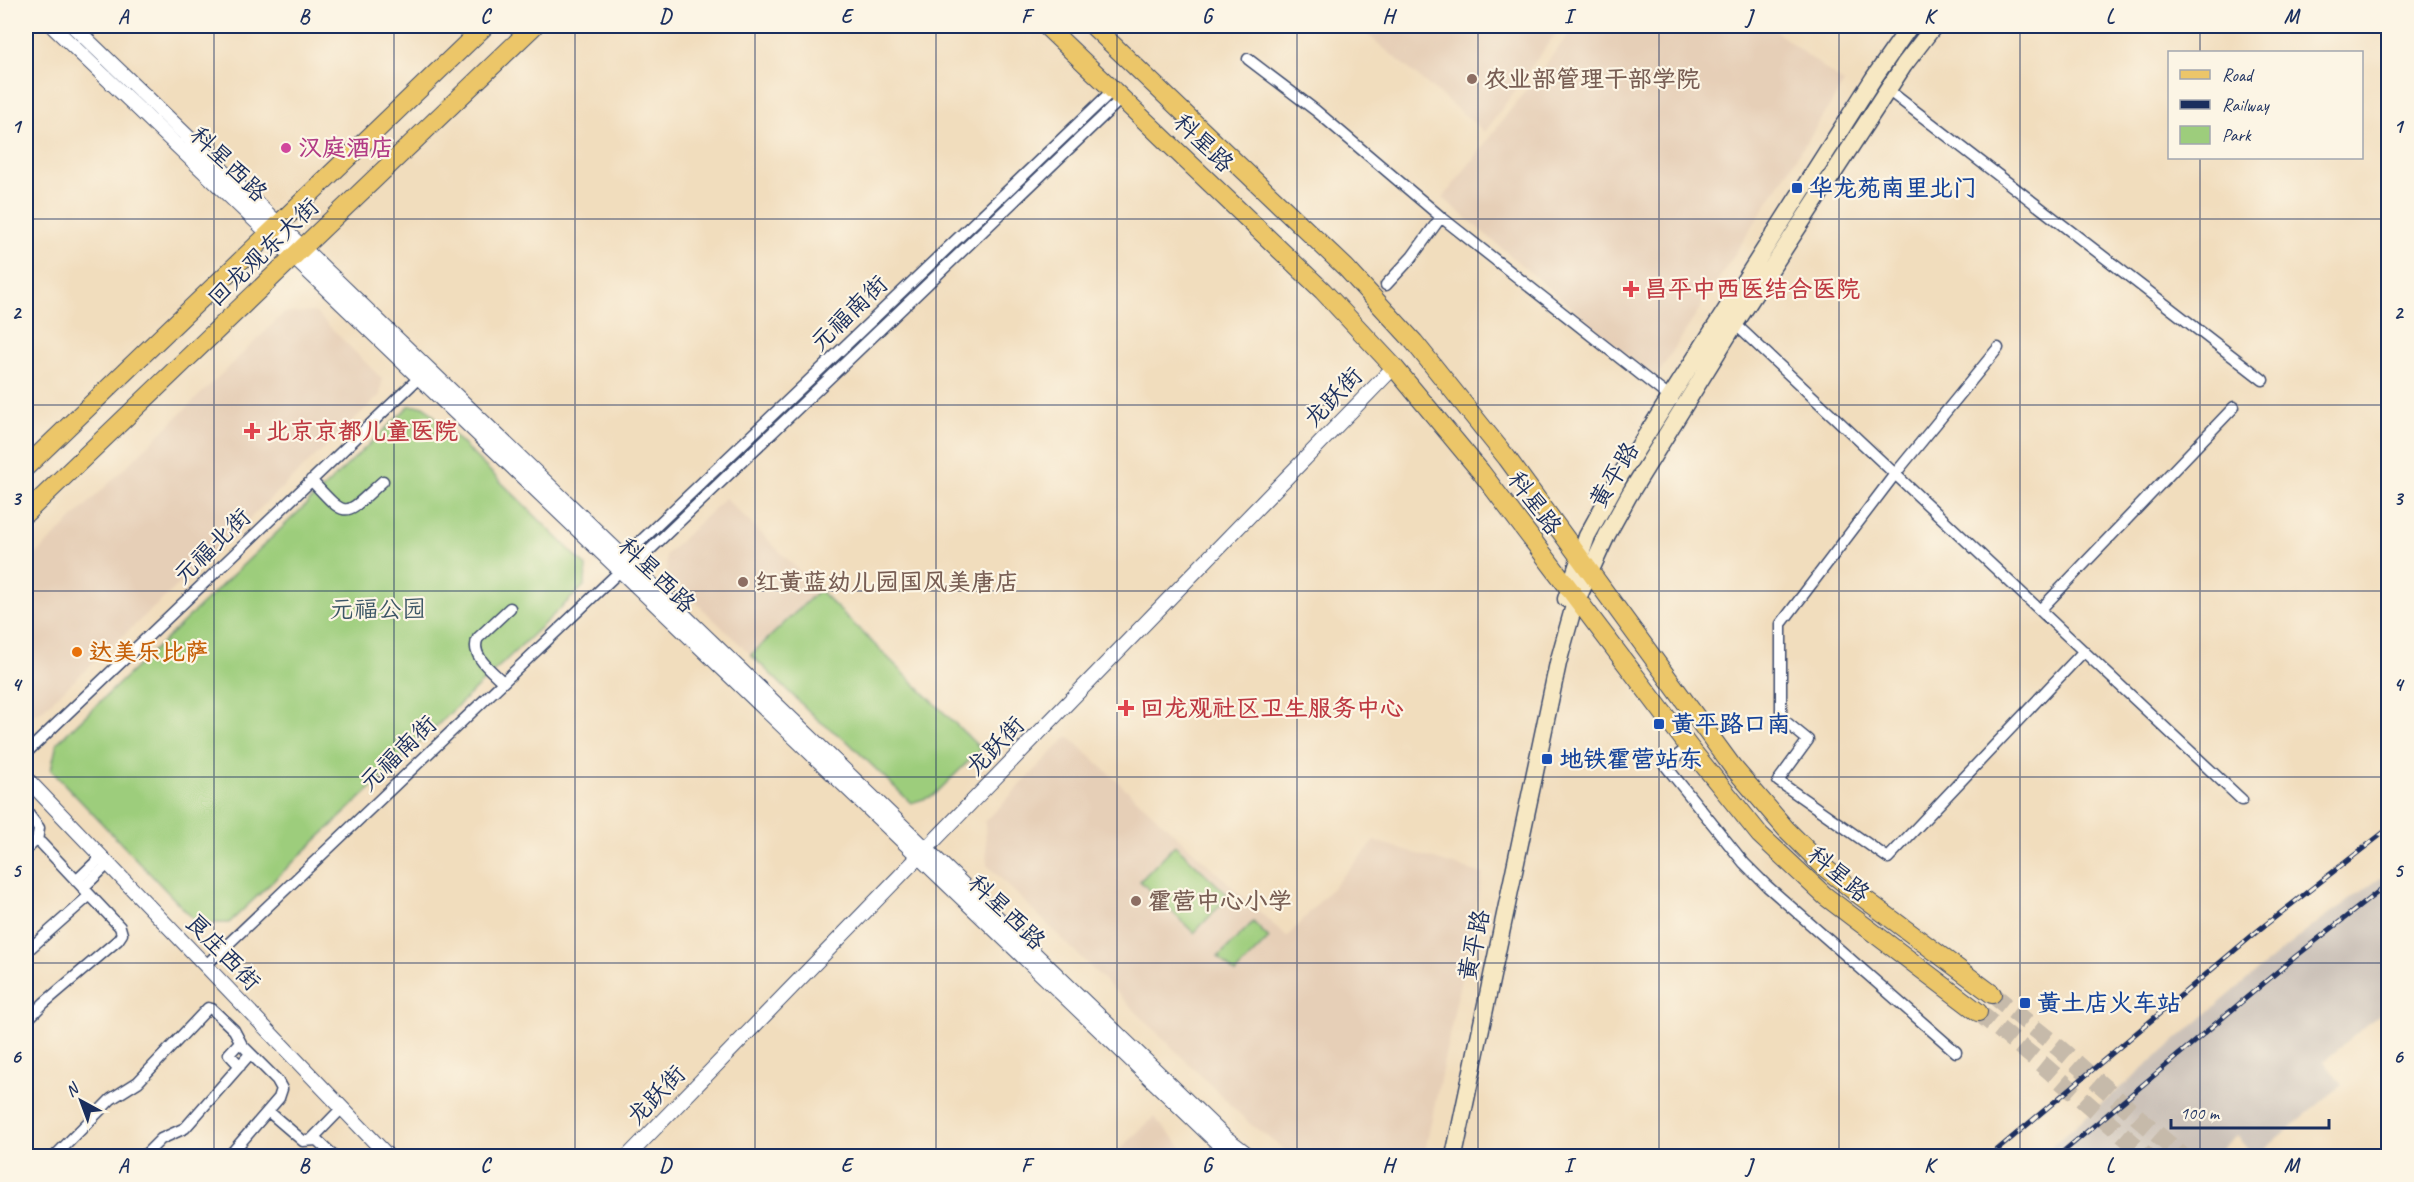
<svg xmlns="http://www.w3.org/2000/svg" width="2414" height="1182" viewBox="0 0 2414 1182" font-family="Caveat,'LXGW WenKai TC',sans-serif">
  <style>
    .built { fill: #e6cfb7 }
    .industrial { fill: #ccc2b9 }
    .green { fill: #9dcd7c; stroke: #5c7e6d; stroke-width: 1.5 }
    .lines { fill: none; stroke-linecap: round; stroke-linejoin: round }
    .primary-tunnel { stroke: #c6baaa; stroke-width: 18; stroke-dasharray: 18 9; stroke-linecap: butt }
    .minor-casing { stroke: #3b496c; stroke-width: 13 }
    .tertiary-casing { stroke: #3b496c; stroke-width: 16 }
    .secondary-casing { stroke: #3b496c; stroke-width: 19 }
    .primary-casing { stroke: #3b496c; stroke-width: 20 }
    .minor { stroke: #fff; stroke-width: 10 }
    .tertiary { stroke: #fff; stroke-width: 14 }
    .secondary { stroke: #f7e8c3; stroke-width: 16 }
    .primary { stroke: #ecc669; stroke-width: 18 }
    .rail-casing { stroke: #1b2f5e; stroke-width: 5 }
    .rail { stroke: #fcf5e5; stroke-width: 3; stroke-dasharray: 9; stroke-linecap: butt }
    .grid { fill: none; stroke: #1b2f5e; stroke-width: 1.5; stroke-opacity: 0.55 }
    .education-dot { fill: #8d6e63; stroke: #fcf5e5; stroke-width: 2 }
    .hotel-dot { fill: #d1479c; stroke: #fcf5e5; stroke-width: 2 }
    .transit-dot { fill: #1a4fb4; stroke: #fcf5e5; stroke-width: 2 }
    .health-dot { fill: #e0444e; stroke: #fcf5e5; stroke-width: 2 }
    .food-dot { fill: #e8710a; stroke: #fcf5e5; stroke-width: 2 }
    .labels { text-anchor: middle; dominant-baseline: central; stroke-width: 4.5; stroke-linejoin: round; paint-order: stroke }
    .education-label { font-size: 24px; font-weight: bold; fill: #785e54; stroke: #fcf5e5; text-anchor: start }
    .street-label { font-size: 24px; fill: #1b2f5e; stroke: #fcf5e5 }
    .hotel-label { font-size: 24px; font-weight: bold; fill: #b23c85; stroke: #fcf5e5; text-anchor: start }
    .transit-label { font-size: 24px; font-weight: bold; fill: #164399; stroke: #fcf5e5; text-anchor: start }
    .health-label { font-size: 24px; font-weight: bold; fill: #be3a42; stroke: #fcf5e5; text-anchor: start }
    .park-label { font-size: 24px; fill: #3c5666; stroke: #fcf5e5 }
    .food-label { font-size: 24px; font-weight: bold; fill: #c56008; stroke: #fcf5e5; text-anchor: start }
    .neatline { fill: none; stroke: #1b2f5e; stroke-width: 2 }
    .grid-label { font-size: 20px; text-anchor: middle; font-weight: bold; fill: #1b2f5e }
  </style>
  <rect width="100%" height="100%" fill="#fcf5e5"/>
  <filter id="ink" filterUnits="userSpaceOnUse"><feTurbulence type="fractalNoise" baseFrequency=".0167" numOctaves="2"/><feDisplacementMap in="SourceGraphic" scale="12" xChannelSelector="R" yChannelSelector="G"/><feConvolveMatrix kernelMatrix="1 2 1 2 8 2 1 2 1" color-interpolation-filters="sRGB"/></filter>
  <filter id="wash" filterUnits="userSpaceOnUse"><feTurbulence type="fractalNoise" baseFrequency=".008" numOctaves="4" result="noise"/><feDisplacementMap in="SourceGraphic" scale="24" xChannelSelector="R" yChannelSelector="G"/><feGaussianBlur stdDeviation="1.35" result="paint"/><feColorMatrix in="noise" values="0 0 0 0 0 0 0 0 0 0 0 0 0 0 0 0 0 1.4 0 .05"/><feComposite in="paint" operator="in"/></filter>
  <g filter="url(#wash)">
    <rect width="100%" height="100%" fill="#f1ddbd"/>
    <path class="built" d="M1357,26h204l-76,106z
      M1575,26h194l75,57 -189,296 -212,-181z
      M315,312l67,67 -2,16 -169,160 -171,157 -14,2v-150l258,-251z
      M725,498l94,92 -68,65 -84,-80 -1,-20z
      M1068,736l219,201 88,-96 108,33 -59,282h-131l-43,-32 -263,-259 -2,-43z
      M1154,1117l36,39h-77z"/>
    <path class="industrial" d="M2388,873v134l-64,54 18,24 -87,71 -18,-20 -26,20h-171l229,-195 57,-45z"/>
    <path class="green" d="M409,406h15l162,160 -1,19 -356,338h-32l-146,-153 6,-27z
      M819,590l162,159 -48,47 -22,7 -63,-61 -30,-22 -67,-65z
      M1175,845l54,51 -35,37 -54,-52z
      M1253,922l16,16 -34,35 -17,-16z"/>
  </g>
  <g filter="url(#ink)">
    <g class="lines">
      <path class="primary-tunnel" d="M1992,994l68,55 122,107
        M1978,1012l65,53 104,91"/>
      <defs>
        <path id="minor" d="M1248,59l67,51 126,107 232,183
          M1888,90l375,290
          M1386,285l26,-28 29,-40
          M1731,320l511,480
          M1998,348l-103,126 -114,150v94l27,22 -30,41 110,77 196,-207
          M311,480c38,41 32,37 72,1
          M622,565l2,-8 489,-467
          M2040,610l194,-203
          M503,682c-11,-11 -34,-27 -25,-44l32,-30
          M1689,747l-24,18 79,98 23,23 189,166
          M26,753l398,-380
          M26,811l13,17 -2,13
          M26,850l9,-9 6,2 79,84 2,7 -4,6 -74,63 -18,18
          M76,881l25,-24
          M83,888l25,-24
          M26,952l64,-57
          M205,966l415,-395 13,-5 489,-468
          M240,1066l-11,-12 11,-12
          M268,1111l35,30 14,-1 17,16
          M311,1140l31,-32
          M55,1156l56,-57 27,-17 70,-74 4,1 22,21 8,15 35,35 5,9 -3,9 -50,58
          M144,1156l17,-17 24,-11 65,-74"/>
        <path id="tertiary" d="M52,26l1179,1130
          M73,26l1152,1111 25,19
          M26,778l362,378
          M628,1156l766,-789"/>
        <path id="secondary" d="M1566,599l21,-63 33,-60 253,-397 37,-53
          M1454,1156l104,-493 15,-54 34,-74 22,-40 106,-171 169,-259 30,-39"/>
        <path id="primary" d="M1046,26l277,265 71,76 87,105 208,275 71,88 65,61 153,116
          M1093,26l253,242 68,74 93,116 225,308 54,63 39,39 29,23 138,103
          M26,467l459,-441
          M26,513l508,-487"/>
      </defs>
      <use href="#minor" class="minor-casing"/>
      <use href="#tertiary" class="tertiary-casing"/>
      <use href="#secondary" class="secondary-casing"/>
      <use href="#primary" class="primary-casing"/>
      <use href="#minor" class="minor"/>
      <use href="#tertiary" class="tertiary"/>
      <use href="#secondary" class="secondary"/>
      <use href="#primary" class="primary"/>
      <defs>
        <path id="rail" d="M1990,1156l270,-227 128,-100
          M2058,1156l237,-199 93,-73"/>
      </defs>
      <use href="#rail" class="rail-casing"/>
      <use href="#rail" class="rail"/>
    </g>
  </g>
  <path class="grid" d="M214,26v1130M394,26v1130M575,26v1130M755,26v1130M936,26v1130M1117,26v1130M1297,26v1130M1478,26v1130M1659,26v1130M1839,26v1130M2020,26v1130M2200,26v26M2200,158v998M26,219h2362M26,405h2362M26,591h2362M26,777h2362M26,963h2362"/>
  <g class="education-dot">
    <circle cx="1472" cy="79" r="6"/>
    <circle cx="743" cy="582" r="6"/>
    <circle cx="1136" cy="901" r="6"/>
  </g>
  <circle class="hotel-dot" cx="286" cy="148" r="6"/>
  <g class="transit-dot">
    <rect x="1791" y="182" width="12" height="12" rx="3"/>
    <rect x="1653" y="718" width="12" height="12" rx="3"/>
    <rect x="1541" y="753" width="12" height="12" rx="3"/>
    <rect x="2019" y="997" width="12" height="12" rx="3"/>
  </g>
  <g class="health-dot">
    <path d="M1628 280h6v6h6v6h-6v6h-6v-6h-6v-6h6z"/>
    <path d="M249 422h6v6h6v6h-6v6h-6v-6h-6v-6h6z"/>
    <path d="M1123 699h6v6h6v6h-6v6h-6v-6h-6v-6h6z"/>
  </g>
  <circle class="food-dot" cx="77" cy="652" r="6"/>
  <g class="labels">
    <g class="education-label">
      <text x="1484" y="79">农业部管理干部学院</text>
      <text x="755" y="582">红黄蓝幼儿园国风美唐店</text>
      <text x="1148" y="901">霍营中心小学</text>
    </g>
    <g class="street-label">
      <text transform="translate(1204 143) rotate(44)">科星路</text>
      <text transform="translate(229 164) rotate(44)">科星西路</text>
      <text transform="translate(263 252) rotate(-44)">回龙观东大街</text>
      <text transform="translate(849 313) rotate(-44)">元福南街</text>
      <text transform="translate(1333 397) rotate(-46)">龙跃街</text>
      <text transform="translate(1614 475) rotate(-59)">黄平路</text>
      <text transform="translate(1535 503) rotate(53)">科星路</text>
      <text transform="translate(212 546) rotate(-44)">元福北街</text>
      <text transform="translate(657 575) rotate(44)">科星西路</text>
      <text transform="translate(995 746) rotate(-46)">龙跃街</text>
      <text transform="translate(398 753) rotate(-44)">元福南街</text>
      <text transform="translate(1839 874) rotate(40)">科星路</text>
      <text transform="translate(1007 912) rotate(44)">科星西路</text>
      <text transform="translate(1474 945) rotate(-78)">黄平路</text>
      <text transform="translate(223 952) rotate(46)">良庄西街</text>
      <text transform="translate(656 1095) rotate(-46)">龙跃街</text>
    </g>
    <g class="hotel-label">
      <text x="298" y="148">汉庭酒店</text>
    </g>
    <g class="transit-label">
      <text x="1809" y="188">华龙苑南里北门</text>
      <text x="1671" y="724">黄平路口南</text>
      <text x="1559" y="759">地铁霍营站东</text>
      <text x="2037" y="1003">黄土店火车站</text>
    </g>
    <g class="health-label">
      <text x="1644" y="289">昌平中西医结合医院</text>
      <text x="266" y="431">北京京都儿童医院</text>
      <text x="1140" y="708">回龙观社区卫生服务中心</text>
    </g>
    <g class="park-label">
      <text x="378" y="609">元福公园</text>
    </g>
    <g class="food-label">
      <text x="89" y="652">达美乐比萨</text>
    </g>
  </g>
  <rect width="2414" height="1182" fill="none" stroke="#fcf5e5" stroke-width="66"/>
  <rect x="2168" y="51" width="195" height="108" fill="#fcf5e5" stroke="#a2a6af" stroke-width="1.5"/>
  <rect x="2180" y="70" width="30" height="9" fill="#ecc669" stroke="#a2a6af" stroke-width="1.5"/>
  <text x="2222" y="81" font-size="18" fill="#1b2f5e">Road</text>
  <rect x="2180" y="100" width="30" height="9" fill="#1b2f5e" stroke="#a2a6af" stroke-width="1.5"/>
  <text x="2222" y="111" font-size="18" fill="#1b2f5e">Railway</text>
  <rect x="2180" y="126" width="30" height="18" fill="#9dcd7c" stroke="#a2a6af" stroke-width="1.5"/>
  <text x="2222" y="141" font-size="18" fill="#1b2f5e">Park</text>
  <g transform="translate(81 1101) rotate(319)" stroke="#fcf5e5" stroke-width="4.5" paint-order="stroke">
  <path d="M0-4.5L10 22L0 15L-10 22Z" fill="#1b2f5e"/>
  <text y="-9" font-size="16" font-weight="bold" text-anchor="middle" fill="#1b2f5e">N</text>
  </g>
  <path d="M2171 1119v9h158v-9" fill="none" stroke="#1b2f5e" stroke-width="3"/>
  <text x="2180" y="1119" font-size="18" fill="#1b2f5e" stroke="#fcf5e5" stroke-width="4.5" paint-order="stroke">100 m</text>
  <rect x="33" y="33" width="2348" height="1116" class="neatline"/>
  <g class="grid-label">
    <text x="123" y="23">A</text>
    <text x="304" y="23">B</text>
    <text x="485" y="23">C</text>
    <text x="665" y="23">D</text>
    <text x="846" y="23">E</text>
    <text x="1026" y="23">F</text>
    <text x="1207" y="23">G</text>
    <text x="1388" y="23">H</text>
    <text x="1568" y="23">I</text>
    <text x="1749" y="23">J</text>
    <text x="1929" y="23">K</text>
    <text x="2110" y="23">L</text>
    <text x="2291" y="23">M</text>
    <text x="16" y="133">1</text>
    <text x="2398" y="133">1</text>
    <text x="16" y="319">2</text>
    <text x="2398" y="319">2</text>
    <text x="16" y="505">3</text>
    <text x="2398" y="505">3</text>
    <text x="16" y="691">4</text>
    <text x="2398" y="691">4</text>
    <text x="16" y="877">5</text>
    <text x="2398" y="877">5</text>
    <text x="16" y="1063">6</text>
    <text x="2398" y="1063">6</text>
    <text x="123" y="1172">A</text>
    <text x="304" y="1172">B</text>
    <text x="485" y="1172">C</text>
    <text x="665" y="1172">D</text>
    <text x="846" y="1172">E</text>
    <text x="1026" y="1172">F</text>
    <text x="1207" y="1172">G</text>
    <text x="1388" y="1172">H</text>
    <text x="1568" y="1172">I</text>
    <text x="1749" y="1172">J</text>
    <text x="1929" y="1172">K</text>
    <text x="2110" y="1172">L</text>
    <text x="2291" y="1172">M</text>
  </g>
</svg>
